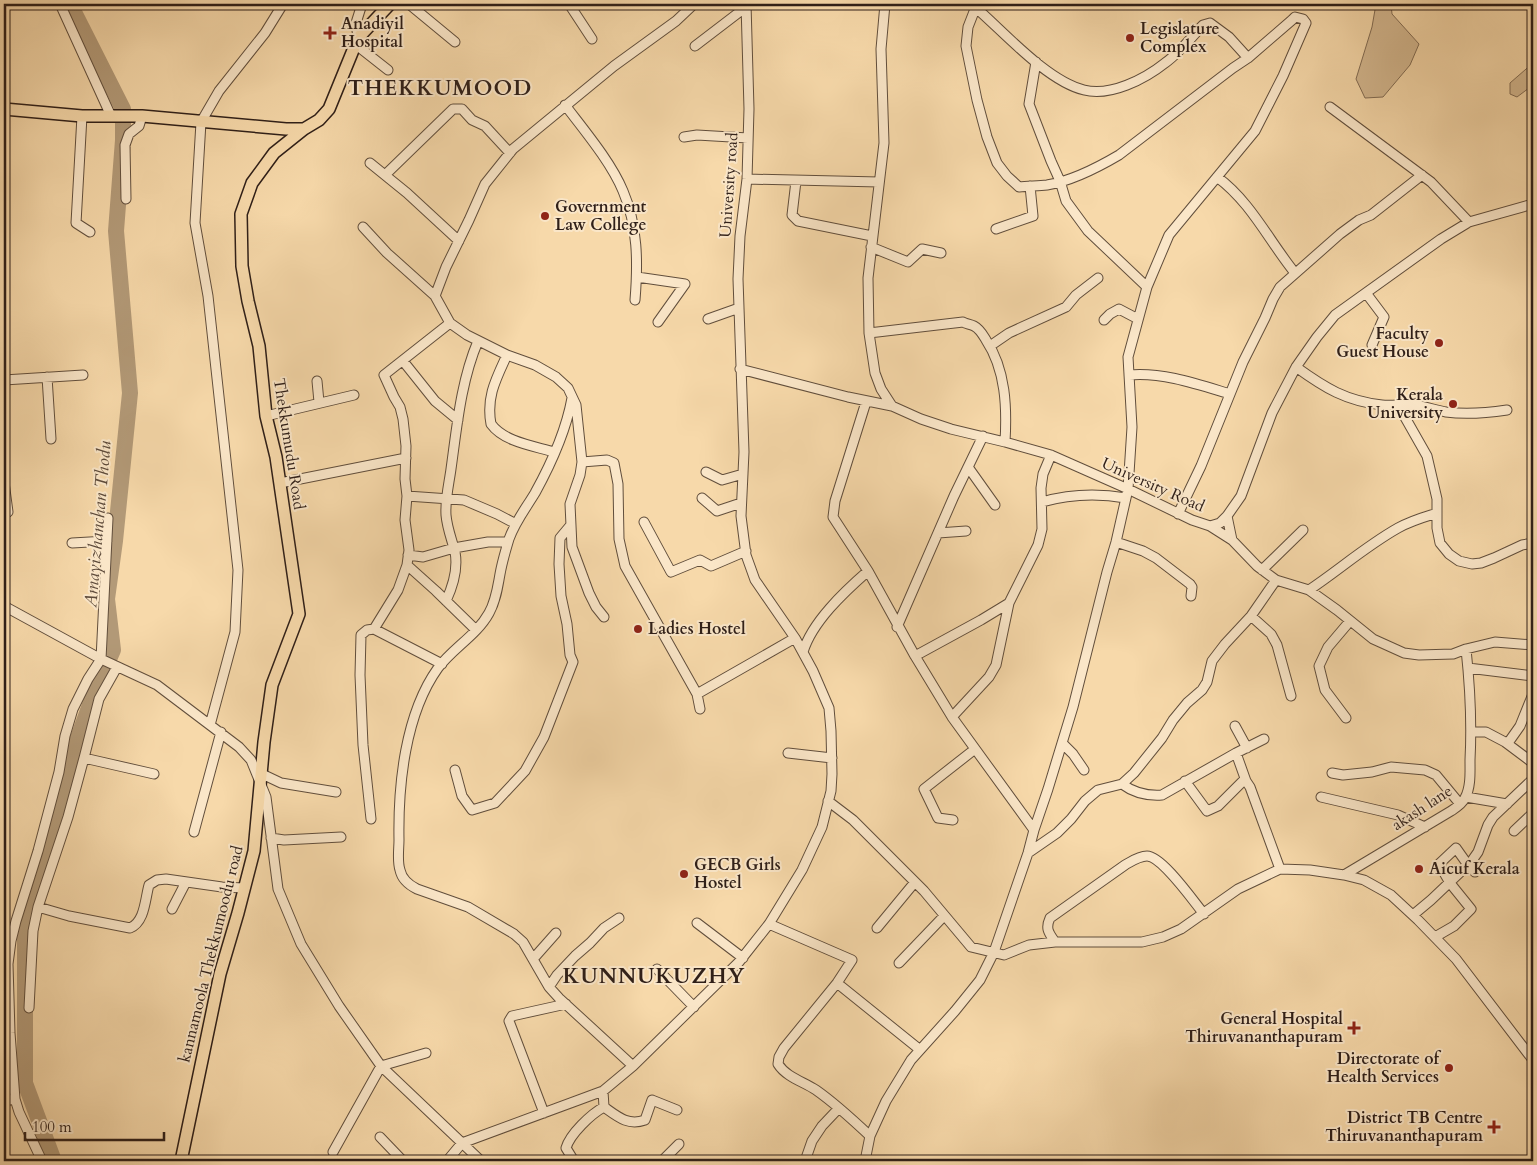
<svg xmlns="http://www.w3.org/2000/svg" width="1537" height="1165" viewBox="0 0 1537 1165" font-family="Cardo,serif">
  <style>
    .green { fill: #d5b991; stroke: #826c54 }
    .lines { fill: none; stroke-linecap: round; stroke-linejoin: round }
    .river { stroke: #b39a78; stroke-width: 16 }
    .minor-casing { stroke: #614e3c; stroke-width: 11 }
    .major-casing { stroke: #2f1f18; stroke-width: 14 }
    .minor { stroke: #fae6c8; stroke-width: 9 }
    .major { stroke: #f7d9aa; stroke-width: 11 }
    .poi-dot { fill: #8f2418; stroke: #fae6c8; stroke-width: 2 }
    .labels { text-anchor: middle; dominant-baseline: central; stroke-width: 4; stroke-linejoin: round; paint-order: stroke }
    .poi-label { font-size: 16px; font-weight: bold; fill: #2f1f18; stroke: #fae6c8; text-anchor: start }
    .street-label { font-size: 16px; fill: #2f1f18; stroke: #fae6c8 }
    .water-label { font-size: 18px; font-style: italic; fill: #5d4a3a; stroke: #fae6c8 }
    .district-label { font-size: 21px; font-weight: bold; letter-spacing: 1px; fill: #2f1f18; stroke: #fae6c8 }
  </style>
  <rect width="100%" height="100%" fill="#f7d9aa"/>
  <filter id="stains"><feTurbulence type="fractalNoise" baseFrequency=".004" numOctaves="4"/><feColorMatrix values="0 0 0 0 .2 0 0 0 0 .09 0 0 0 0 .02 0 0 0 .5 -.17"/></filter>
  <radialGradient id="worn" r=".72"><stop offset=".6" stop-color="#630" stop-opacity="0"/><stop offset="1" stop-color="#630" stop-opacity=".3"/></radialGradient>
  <path class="green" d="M1376,4h15l1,10 27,30 -9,21 -27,32 -18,1 -9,-19 16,-52z
    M1533,63v22l-16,12 -7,-3v-11z"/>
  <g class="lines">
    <path class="river" d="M54,1161l-29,-78v-159l45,-149 8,-37 17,-47 18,-41 -6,-51 8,-58 15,-148 -14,-162 7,-91v-31l-53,-105"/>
    <defs>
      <path id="minor" d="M60,4l51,112
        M409,4l46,38
        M569,4l23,35
        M885,4l-4,45 3,94 -16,135 1,55 6,40 6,16 11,17
        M975,7c29,25 72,74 109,83 26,7 61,-11 81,-27 14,-10 26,-25 38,-38l7,-2 19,14 19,21
        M358,38l-2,-15 6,-19
        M355,44l33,26
        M695,46l51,-39
        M1036,62l-7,42 22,57 9,20 6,20 22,30 59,56
        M565,105c19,25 46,57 58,86 15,35 15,72 12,109
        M1330,107l101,75 38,40
        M82,116l-6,107 14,9
        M684,137l13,-2 51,3
        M370,163l37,30 52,48
        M385,175l68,-66h9l10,11 13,6 25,27
        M1217,177c34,25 52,64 78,96
        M747,179l132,3
        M796,181l-4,34 6,6 74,15
        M126,199l-1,-54 4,-11 10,-8 3,-10
        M363,227l24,26 48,43
        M996,229l37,-13 -3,-30
        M871,247l37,15 14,-13 19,4
        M637,277l48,7 -27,38
        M1366,293l18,24 -12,28
        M708,319l31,-11
        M1104,320l6,-6 9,-5 19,10
        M869,333l94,-11c3,2 7,2 11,4 6,3 9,9 12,14 20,30 21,68 19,102
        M990,346l19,-13 57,-26 10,-12 22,-17
        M507,355c-11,24 -21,42 -16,69 13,18 43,22 63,28
        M403,361l32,40 23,19
        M1296,367c29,21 50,34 86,38 10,1 21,-1 31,0 11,1 22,5 33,7 21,3 41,1 61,-2
        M740,369l108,28 44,9 29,13 30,10 54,13 46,13 77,34 64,31 18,6 10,-3 7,-7 14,-20 31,-83 24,-46 21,-30 18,-22 106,-76 28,-17 64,-18
        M1129,375c34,-3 68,9 101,19
        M47,377l4,62
        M4,380l79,-5
        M317,381l2,21
        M866,402l-31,99 -2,16 35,54 47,85 37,61 82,113
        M1398,405l29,51 10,43v29l3,15 9,11 10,7 13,3 9,-1 13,-5 28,-13 11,-2
        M266,416l88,-21
        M582,462l25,-2 7,3 4,21 1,55 6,27 72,128
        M968,467l27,38
        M706,472l16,8 21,-6
        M4,482l4,30
        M280,483l126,-25
        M407,496l57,4 33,14 19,10
        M702,498l15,13 24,-8
        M1042,502c28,-8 55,-9 84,-4
        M1178,514l23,-48 42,-104 22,-44 8,-19 7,-12 60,-53 19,-14 12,-5 51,-40
        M1227,516l5,24 25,26 19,14 33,10 28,20 36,29 31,14 15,2 34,-1 13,-5 29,-7 38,3
        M644,522l27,50 29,-12 11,6 35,-15
        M1210,526l22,14
        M938,533l28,-2
        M1116,542l27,9 13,7 34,26 2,3 -1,9
        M72,543l35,-2
        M408,555l15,2 31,-9 34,-6h20
        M407,565l29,26 40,39
        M1262,570l41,-40
        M1309,590c30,-20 57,-44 89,-62 12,-7 26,-11 39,-15
        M446,601c7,-15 12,-33 9,-49 -3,-12 -8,-24 -9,-37 -1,-16 3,-31 5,-46 6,-43 10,-88 27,-128
        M4,606l97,53 56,26 82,62 12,13 15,37 12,92 23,55 38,62 42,60 100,95
        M1251,616l20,18 6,11 14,51
        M604,617l-8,-10 -7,-14 -17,-46 -2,-43 10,-29 2,-13 -6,-57 -8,-17 -12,-11 -21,-12 -28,-10 -40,-20 -17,-12 -15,-27 11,-29 23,-47 16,-36 28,-35 101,-83 62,-45 18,-17
        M897,627l57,-131 29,-60
        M374,629l24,-39 9,-25 2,-15 -4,-30 2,-24 -2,-17 1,-33 -3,-27 -3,-12 -6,-10 -10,-22 66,-52
        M803,652c9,-30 41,-60 65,-81
        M915,656l66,-36 28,-17
        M117,667l-18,32 -15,59 70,16
        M1468,668l65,8
        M700,709l-3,-15 98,-56
        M952,717l37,-40 7,-12 13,-62 29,-58 4,-16 -1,-41 2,-14 8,-19
        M1346,718l-21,-28 -6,-24 9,-19 22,-26
        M210,725l25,-93 3,-62 -30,-274 -13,-73 6,-101 18,-31 46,-58 18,-29
        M1235,726l12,22
        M1472,732h14l19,10 28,21
        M1062,743l11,11 11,16
        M1508,743l12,-17 13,-32
        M788,753l44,5
        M1236,753l10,28 4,6 30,82
        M455,770l7,26 10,14 23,-7 30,-32 19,-34 29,-75 -3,-7 -3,-31 -6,-28 -2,-32 1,-26 10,-12
        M1332,773l11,2 29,-3 19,-5 34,3 11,5 24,29
        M262,774l19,9 55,9
        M1185,781l22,30 11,-5 27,-27
        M1122,784c12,9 25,12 40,11l74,-42 28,-14
        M1321,797l77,18 27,12
        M1466,797l41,7
        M828,801l25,19 71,71 47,56 33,8 25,-10 26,-3h87l21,-5 18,-8 57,-40 42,-20 30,1 34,5 20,5 27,15 27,25 38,39 77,101
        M371,819l-8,-74 -3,-70 1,-40 6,-5 7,-1 68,35
        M953,820l-15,-2 -14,-29 51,-40
        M1514,831l19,-18
        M194,832l27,-100
        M271,838l13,2 57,-3
        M1028,853l29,-20 14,-14 14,-18 13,-11 24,-6 12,-11 28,-35 11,-18 14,-17 15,-13 5,-8 5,-21 13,-17 26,-28 25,-36
        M1344,875l107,-64c6,-4 11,-7 14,-13 6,-11 5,-26 5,-38 2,-38 0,-74 -4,-111
        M38,907l31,9 61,12c15,-6 15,-29 19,-43l8,-5 9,-1 56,8 22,1
        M172,909l14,-27
        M1413,915l18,-15 40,-38 7,-10 10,-27 5,-8 40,-38
        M619,918l-15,10 -14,15 -15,13 -18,19 -8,12 10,11 74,68
        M697,923l46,35
        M769,924l83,36 -15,23 -53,65 -5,9 -1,7c8,13 26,18 38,26 20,14 37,30 54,46
        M877,928l38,-46
        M1435,937l19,-11 17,-17 -21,-26 -11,-19 17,-16 12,17 7,7
        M1055,942c-6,-9 -10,-13 -5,-24l75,-53c7,-4 14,-9 22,-9 15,0 47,46 57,58
        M533,959l23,-26
        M899,963l45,-47
        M657,969l37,38
        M837,983l82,66
        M549,987l-26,-45 -9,-8 -46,-27 -51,-18c-8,-4 -15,-9 -17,-19 -3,-9 -1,-21 -1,-30 -1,-55 6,-126 39,-172 15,-20 39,-33 51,-55 8,-14 9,-30 12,-44 2,-10 5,-20 8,-30 6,-17 17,-31 26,-46 16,-29 31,-62 37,-95
        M29,1008l4,-77 5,-24 30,-90 16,-59
        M4,1101l11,-2
        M604,1107c14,10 24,19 41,13l7,-20 25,10
        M544,1113l-35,-92 3,-5 54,-12
        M380,1137l23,24
        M333,1152l48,-86 45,-13
        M42,1161l-23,-49 -4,-13 -5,-66 -2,-69 3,-23 5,-20 22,-70 21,-79 6,-36 8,-27 15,-30 13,-20 7,-141
        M447,1161l15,-18 141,-52 30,-25 106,-104 30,-38 33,-54 20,-43 9,-36 1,-17 -1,-43 -2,-23 -16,-37 -18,-33 -40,-58 -9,-25 -5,-39 3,-64 -6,-173 2,-43 7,-57 2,-70 -3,-105
        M574,1161l-8,-13c4,-14 25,-34 38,-41l-1,-16
        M662,1161l17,-17
        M805,1161l7,-20 10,-15 17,-18
        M865,1161l5,-25 16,-35 25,-41 44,-49 25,-31 14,-28 34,-99 6,-23 14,-41 25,-82 34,-135 9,-30 12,-53 4,-62 -4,-70 19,-70 22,-52 86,-104 28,-55 23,-53 -3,-4 -8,-2 -3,3 -44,38 -15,10 -114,87c-22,13 -47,26 -72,30 -9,1 -19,1 -28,2l-12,-11 -10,-13 -10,-26 -10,-37 -11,-54 2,-19 9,-23"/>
      <path id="major" d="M4,109l78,7h60l144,13h18
        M181,1161l39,-187 18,-61 16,-62 10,-109 8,-57 27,-71 -23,-157 -10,-41 -7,-70 -11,-45 -6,-35 -1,-52 11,-31 22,-30 30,-24 15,-9 10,-11 29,-71 32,-34"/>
    </defs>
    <use href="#minor" class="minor-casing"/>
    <use href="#major" class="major-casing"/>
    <use href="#minor" class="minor"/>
    <use href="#major" class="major"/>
  </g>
  <g class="poi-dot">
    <path d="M327.5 25.5h5v5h5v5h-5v5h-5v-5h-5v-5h5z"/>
    <circle cx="1130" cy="38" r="5"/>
    <circle cx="545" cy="216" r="5"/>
    <circle cx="1439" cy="343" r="5"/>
    <circle cx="1453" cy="404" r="5"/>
    <circle cx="638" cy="629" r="5"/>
    <circle cx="1419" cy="869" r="5"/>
    <circle cx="684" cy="874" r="5"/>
    <path d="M1351.5 1020.5h5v5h5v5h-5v5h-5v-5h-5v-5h5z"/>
    <circle cx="1449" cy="1068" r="5"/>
    <path d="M1491.5 1119.5h5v5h5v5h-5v5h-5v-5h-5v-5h5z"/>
  </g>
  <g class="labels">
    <g class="poi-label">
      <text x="341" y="24">Anadiyil<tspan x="341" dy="18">Hospital</tspan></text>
      <text x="1140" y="29">Legislature<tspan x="1140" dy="18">Complex</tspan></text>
      <text x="555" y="207">Government<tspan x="555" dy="18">Law College</tspan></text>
      <text x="1429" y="334" text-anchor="end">Faculty<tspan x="1429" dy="18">Guest House</tspan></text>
      <text x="1443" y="395" text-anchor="end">Kerala<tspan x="1443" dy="18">University</tspan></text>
      <text x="648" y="629">Ladies Hostel</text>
      <text x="694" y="865">GECB Girls<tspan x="694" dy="18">Hostel</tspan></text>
      <text x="1429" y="869">Aicuf Kerala</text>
      <text x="1343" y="1019" text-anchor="end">General Hospital<tspan x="1343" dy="18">Thiruvananthapuram</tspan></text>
      <text x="1439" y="1059" text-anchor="end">Directorate of<tspan x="1439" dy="18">Health Services</tspan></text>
      <text x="1483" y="1118" text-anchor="end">District TB Centre<tspan x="1483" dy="18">Thiruvananthapuram</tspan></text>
    </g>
    <g class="street-label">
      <text transform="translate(729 185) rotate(-86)">University road</text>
      <text transform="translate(289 444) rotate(81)">Thekkumudu Road</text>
      <text transform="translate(1153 485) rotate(24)">University Road</text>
      <text transform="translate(1422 808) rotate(-33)">akash lane</text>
      <text transform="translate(211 954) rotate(-76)">kannamoola Thekkumoodu road</text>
    </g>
    <g class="water-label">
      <text transform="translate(98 524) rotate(-85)">Amayizhanchan Thodu</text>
    </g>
    <g class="district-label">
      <text x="440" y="88">THEKKUMOOD</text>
      <text x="654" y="976">KUNNUKUZHY</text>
    </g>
  </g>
  <rect width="1537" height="1165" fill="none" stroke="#f7d9aa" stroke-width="20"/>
  <rect x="5" y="5" width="1527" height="1155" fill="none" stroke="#2f1f18" stroke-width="2.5"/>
  <rect x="10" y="10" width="1517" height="1145" fill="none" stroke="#2f1f18"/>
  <path d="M25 1132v8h139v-8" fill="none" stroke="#2f1f18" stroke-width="2.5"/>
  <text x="32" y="1132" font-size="15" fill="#2f1f18" stroke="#fae6c8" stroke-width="4" paint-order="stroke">100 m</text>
  <rect width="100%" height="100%" filter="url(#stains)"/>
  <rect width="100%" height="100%" fill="url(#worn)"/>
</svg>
